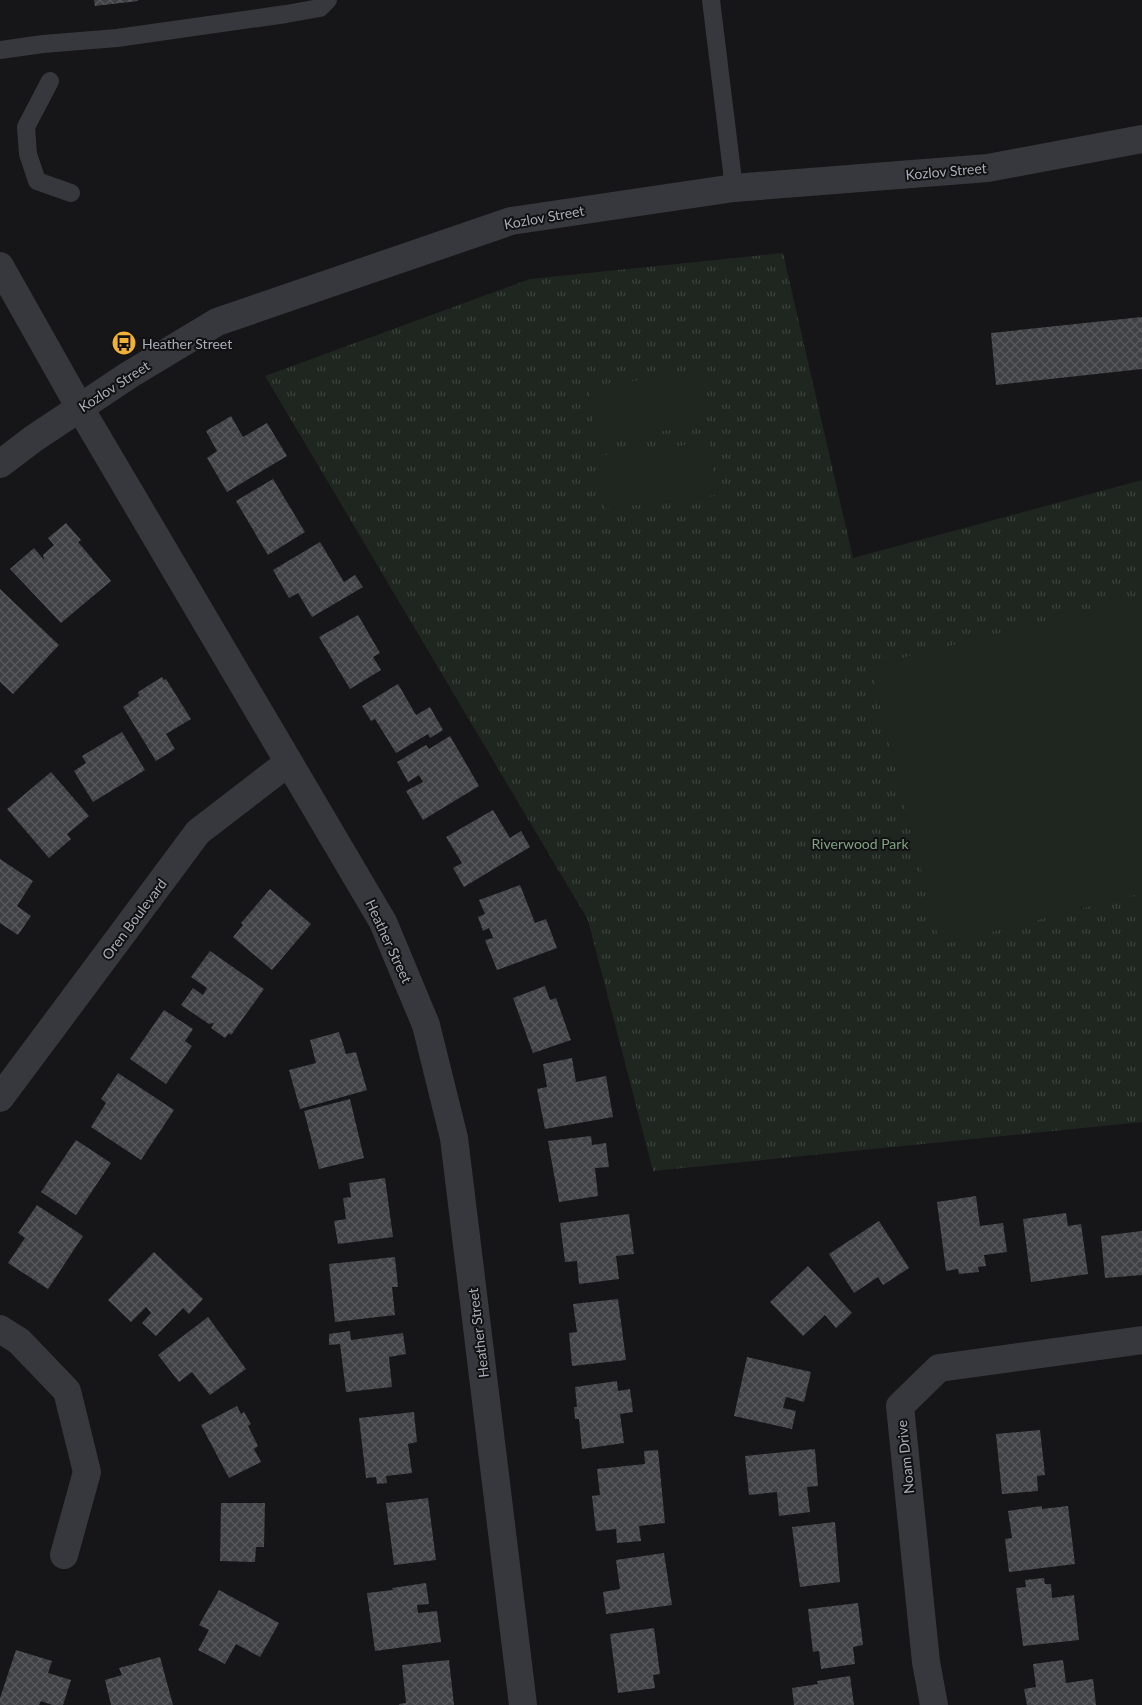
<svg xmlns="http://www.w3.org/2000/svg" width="1142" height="1705" viewBox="0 0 1142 1705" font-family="Lato,sans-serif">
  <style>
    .grass { fill: url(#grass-tufts) }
    .pitch { fill: #1e261f }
    .building { fill: url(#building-cross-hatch) }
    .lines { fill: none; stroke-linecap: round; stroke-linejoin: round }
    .service { stroke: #37383d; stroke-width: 18 }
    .minor { stroke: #37383d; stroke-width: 28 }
    .tertiary { stroke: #37383d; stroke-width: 28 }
    .labels { text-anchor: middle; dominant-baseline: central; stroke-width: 4; stroke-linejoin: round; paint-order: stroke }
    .street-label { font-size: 14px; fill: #a8adb8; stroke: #111113 }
    .poi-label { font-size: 14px; fill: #a8adb8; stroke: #111113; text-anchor: start }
    .park-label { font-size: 14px; fill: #7fa381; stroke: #111113 }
  </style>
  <defs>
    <pattern id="grass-tufts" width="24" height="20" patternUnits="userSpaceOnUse" patternTransform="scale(1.25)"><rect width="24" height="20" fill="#1e261f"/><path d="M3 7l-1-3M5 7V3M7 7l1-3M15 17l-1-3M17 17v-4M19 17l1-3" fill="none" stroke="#3c433d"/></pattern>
    <pattern id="building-cross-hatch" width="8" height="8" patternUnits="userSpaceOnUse" patternTransform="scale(1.25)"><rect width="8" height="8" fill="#404145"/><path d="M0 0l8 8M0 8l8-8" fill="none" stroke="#595a5e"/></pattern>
  </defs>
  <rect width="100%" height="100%" fill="#161618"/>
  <path class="grass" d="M783,253l70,305 289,-78v642l-489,49 -65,-251 -323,-544 265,-97z"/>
  <path class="pitch" d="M700,373l6,53 -111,13 -6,-53z
    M710,442l6,53 -112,14 -6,-53z
    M1142,597v296l-202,52 -70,-279z"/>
  <path class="building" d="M94,0h44v1l-43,5z
    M1142,317v52l-146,16 -5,-52z
    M231,416l12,21 24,-14 20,33 -60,36 -20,-34 10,-7 -11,-20z
    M273,479l32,53 -37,23 -32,-54z
    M66,523l15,17 -3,2 33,39 -50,42 -51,-54 24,-21 10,12 -1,-5 11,-10 -6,-7z
    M320,542l24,40 11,-7 8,12 -51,30 -14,-24 -9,5 -16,-28z
    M0,589l59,56 -46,49 -13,-12z
    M358,615l22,38 -7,4 8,13 -31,19 -31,-52z
    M162,677l2,3 2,-1 25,40 -25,15 9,15 -19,12 -33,-54 16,-11 -1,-4z
    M398,684l18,31 14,-8 13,23 -13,8 -2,-4 -32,19 -21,-34 -4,2 -9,-15z
    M122,732l23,38 -52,32 -19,-31 12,-8 -4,-7z
    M450,736l29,50 -56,34 -17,-29 17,-9 -4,-7 -11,7 -11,-20 29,-17 3,4z
    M51,772l38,44 -22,18 4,5 -22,19 -42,-49z
    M493,810l17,28 11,-7 9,16 -66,40 -11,-19 9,-5 -16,-26z
    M0,859l33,22 -16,25 14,10 -13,19 -18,-12z
    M520,885l15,38 11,-4 11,29 -60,22 -12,-30 8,-2 -4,-10 -6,3 -5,-14 7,-3 -6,-14z
    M270,889l41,35 -39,46 -39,-33 10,-12 -2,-2z
    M210,951l54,38 -33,46 -2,-2 -4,5 -14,-10 3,-5 -5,1 -28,-19 12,-17 10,7 4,-7 -16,-11z
    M545,986l5,14 6,-2 15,42 -38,13 -20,-55z
    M164,1010l29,19 -8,12 7,5 -26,38 -36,-25z
    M339,1032l7,22 10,-2 11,38 -67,19 -11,-39 27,-7 -6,-23z
    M572,1058l4,24 30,-6 7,41 -68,12 -8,-40 10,-2 -4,-23z
    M118,1073l56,37 -33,50 -50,-33 15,-24 -5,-4z
    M350,1099l14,59 -45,11 -15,-58z
    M591,1136l1,9 14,-2 3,24 -14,1 3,28 -39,6 -11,-61z
    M76,1140l35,23 -35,52 -35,-23z
    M385,1178l8,59 -55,7 -4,-23 12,-2 -3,-21 8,-1 -2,-14z
    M976,1196l4,30 23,-3 4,29 -23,3 2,11 -8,1 1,5 -20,2 -1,-5 -12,2 -9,-69z
    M37,1205l46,31 -35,53 -40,-26 17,-25 -7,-5z
    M1066,1213l2,13 13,-2 7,50 -57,8 -8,-63z
    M629,1214l5,40 -18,2 3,23 -40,5 -2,-23 -12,1 -5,-39z
    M879,1221l30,47 -26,17 -5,-8 -24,16 -25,-39z
    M1142,1231v44l-37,3 -4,-42z
    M154,1252l49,47 -14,15 -6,-6 -27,28 -14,-13 9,-10 -5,-6 -15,15 -23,-22z
    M395,1257l3,30h-6l3,28 -60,7 -6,-58z
    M808,1266l44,47 -16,15 -11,-13 -22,21 -33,-34z
    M618,1299l8,61 -54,6 -3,-33 8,-1 -4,-28z
    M208,1317l38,52 -36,26 -18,-23 -13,10 -21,-27z
    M350,1331l1,9 52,-7 3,21 -17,3 3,30 -46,5 -6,-48 -11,1v-11z
    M747,1357l64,15 -7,30 -18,-5 -3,11 13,3 -4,18 -58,-13z
    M617,1381l1,10 12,-2 3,23 -13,2 4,29 -42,6 -3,-30h-4l-1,-12h3l-2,-20z
    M237,1406l4,8 3,-2 7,12 -3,2 10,20 -4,3 7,13 -32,16 -28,-53z
    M414,1412l3,30 -9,2 4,29 -26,3 1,7 -10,1 -1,-7 -10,1 -7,-60z
    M1040,1430l5,45 -8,1 1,15 -36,3 -6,-60z
    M815,1449l3,37 -11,1 3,25 -31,4 -2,-24 -28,3 -4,-39z
    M658,1450l7,73 -26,3 2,15 -24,2 -1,-14 -20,2 -4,-35 8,-1 -3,-26 48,-5 -1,-13z
    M428,1498l8,62 -42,5 -8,-62z
    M221,1503h44l-1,44h-8l-1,15 -35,-1z
    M1042,1506v3l26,-3 7,58 -66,8 -4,-33 7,-1 -4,-27z
    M835,1522l5,60 -40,5 -8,-60z
    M664,1553l8,52 -66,9 -3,-22 17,-3 -4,-29z
    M1044,1578l1,6h6l1,14 22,-3 5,45 -56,6 -7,-58 10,-1 -1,-7z
    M426,1583l3,21 -12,1 1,8 19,-2 4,31 -66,9 -8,-58 26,-3 -1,-2z
    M219,1590l60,33 -19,34 -24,-13 -11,20 -27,-14 11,-20 -10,-5z
    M858,1603l5,42 -10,2 2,17 -34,5 -2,-18 -6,1 -5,-43z
    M654,1628l6,46 -7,1 2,13 -37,5 -8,-59z
    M16,1650l36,11 -4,12 23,7 -8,25h-11l-11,-4 -2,4h-39v-7z
    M160,1657l13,48h-62l-6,-25 17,-5 -3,-7z
    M449,1660l5,45h-55v-1l7,-1 -4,-38z
    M1063,1660l3,23 27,-4 3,26h-69l-3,-16 12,-2 -3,-23z
    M850,1676l4,29h-60l-2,-17 26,-4 -1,-3z"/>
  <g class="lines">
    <path class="service" d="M711,0l23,188
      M0,50l43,-6 74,-6 169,-24 34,-6 8,-8
      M50,81l-24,46 2,27 9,27 34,12"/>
    <path class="minor" d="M0,266l80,142 303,514 43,103 28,113 69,567
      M0,1098l198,-266 91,-70
      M0,1329l19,12 48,50 20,81 -23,83
      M934,1705l-8,-43 -26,-256 39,-38 203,-28"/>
    <path class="tertiary" d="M0,464l33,-25 96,-64 88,-53 294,-101 223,-33 254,-20 154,-29"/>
  </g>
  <defs>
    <symbol id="bus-disc" viewBox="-11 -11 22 22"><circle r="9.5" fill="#f2b134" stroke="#111113"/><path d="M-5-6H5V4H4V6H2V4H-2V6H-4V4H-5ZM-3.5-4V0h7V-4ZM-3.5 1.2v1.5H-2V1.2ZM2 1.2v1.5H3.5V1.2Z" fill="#111"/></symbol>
  </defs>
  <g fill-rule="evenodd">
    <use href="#bus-disc" x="110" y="329" width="28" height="28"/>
  </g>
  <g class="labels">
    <g class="street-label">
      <text transform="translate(946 171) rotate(-5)">Kozlov Street</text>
      <text transform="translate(544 217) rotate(-10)">Kozlov Street</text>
      <text transform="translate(114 386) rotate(-33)">Kozlov Street</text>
      <text transform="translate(134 919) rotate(-53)">Oren Boulevard</text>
      <text transform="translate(389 941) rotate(65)">Heather Street</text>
      <text transform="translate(478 1333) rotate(-97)">Heather Street</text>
      <text transform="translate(905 1457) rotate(-96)">Noam Drive</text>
    </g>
    <g class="poi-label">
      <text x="142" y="343">Heather Street</text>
    </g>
    <g class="park-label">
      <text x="860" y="843">Riverwood Park</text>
    </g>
  </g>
</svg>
